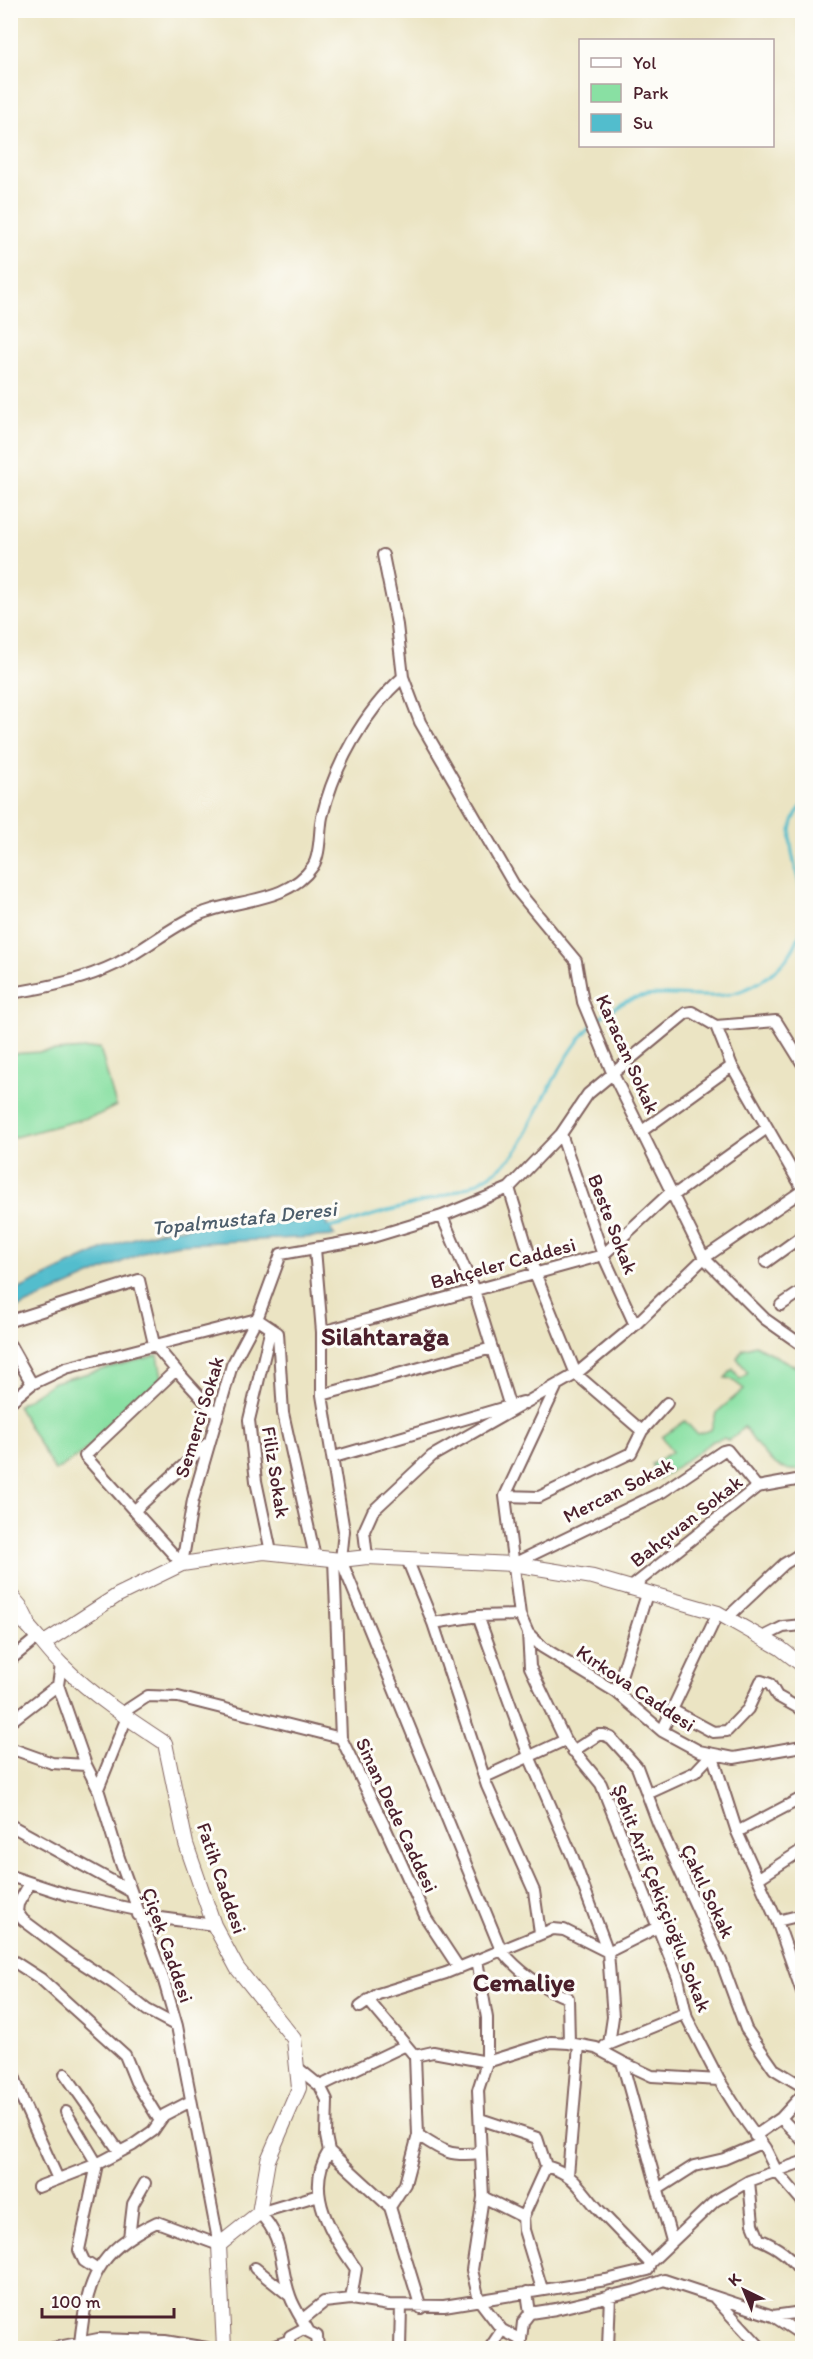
<svg xmlns="http://www.w3.org/2000/svg" width="813" height="2359" viewBox="0 0 813 2359" font-family="Itim,sans-serif">
  <style>
    .green { fill: #89e0a3; stroke: #6a8067; stroke-width: 1.5 }
    .water { fill: #52bdcd; stroke: #4e6e7c; stroke-width: 1.5 }
    .lines { fill: none; stroke-linecap: round; stroke-linejoin: round }
    .stream { stroke: #52bdcd; stroke-width: 3 }
    .minor-casing { stroke: #826460; stroke-width: 14 }
    .major-casing { stroke: #826460; stroke-width: 16 }
    .minor { stroke: #fff; stroke-width: 10 }
    .major { stroke: #fff; stroke-width: 14 }
    .labels { text-anchor: middle; dominant-baseline: central; stroke-width: 6; stroke-linejoin: round; paint-order: stroke }
    .street-label { font-size: 20px; fill: #4a1f2b; stroke: #fdfcf7 }
    .water-label { font-size: 21px; font-style: italic; fill: #4d5e6c; stroke: #fdfcf7 }
    .district-label { font-size: 26px; font-weight: bold; fill: #4a1f2b; stroke: #fdfcf7 }
  </style>
  <rect width="100%" height="100%" fill="#fdfcf7"/>
  <filter id="ink" filterUnits="userSpaceOnUse"><feTurbulence type="fractalNoise" baseFrequency=".0167" numOctaves="2"/><feDisplacementMap in="SourceGraphic" scale="12" xChannelSelector="R" yChannelSelector="G"/><feConvolveMatrix kernelMatrix="1 2 1 2 8 2 1 2 1" color-interpolation-filters="sRGB"/></filter>
  <filter id="wash" filterUnits="userSpaceOnUse"><feTurbulence type="fractalNoise" baseFrequency=".008" numOctaves="4" result="noise"/><feDisplacementMap in="SourceGraphic" scale="24" xChannelSelector="R" yChannelSelector="G"/><feGaussianBlur stdDeviation="1.35" result="paint"/><feColorMatrix in="noise" values="0 0 0 0 0 0 0 0 0 0 0 0 0 0 0 0 0 1.4 0 .05"/><feComposite in="paint" operator="in"/></filter>
  <g filter="url(#wash)">
    <rect width="100%" height="100%" fill="#ebe4c3"/>
    <path class="green" d="M100,1048l16,58 -18,9 -87,23v-84z
      M755,1345l47,25 -3,25 3,2v72c-27,8 -45,-24 -58,-42l-15,14 -5,-3 -11,3 -53,38 -8,-15 20,-12 -10,-15 23,-16 12,13 14,-4 5,-17 28,-24 -13,-10 -6,-1 8,-9 7,10 8,-6 -11,-15 6,-9z
      M158,1355l4,22 -82,78 -25,16 -38,-65 37,-24z"/>
    <path class="water" d="M323,1219l12,17 -155,8 -29,5 -140,62v-18c48,-22 105,-55 156,-63 52,-8 104,-3 156,-11z"/>
    <g class="lines">
      <path class="stream" d="M802,806c-23,25 -5,61 0,90
        M327,1228c19,-3 39,-11 57,-16 45,-12 99,-21 131,-59 8,-9 12,-22 17,-32 23,-43 47,-100 95,-120 27,-11 57,-4 86,-5 36,-1 76,-27 87,-63 3,-10 2,-24 2,-36"/>
    </g>
  </g>
  <g filter="url(#ink)">
    <g class="lines">
      <defs>
        <path id="minor" d="M383,555l14,70 6,52 17,45 97,168 59,71 7,41 29,70 92,186 61,61 37,26
          M10,993c36,-5 73,-13 106,-29 28,-14 53,-36 82,-49 38,-17 89,-11 115,-49 8,-12 6,-35 9,-49 12,-51 42,-105 81,-140
          M716,1026l60,-5 26,42
          M642,1131l90,-65
          M561,1134l42,121 32,70
          M509,1188l26,85 41,101 66,57
          M674,1195l93,-67
          M442,1216l32,74 35,114
          M315,1249l7,83v63l22,136 -3,29 160,390c17,21 41,38 67,48l1,45
          M766,1262l36,-26
          M781,1305l21,-14
          M10,1321l129,-41 15,64 22,26
          M322,1332l281,-77 69,-64
          M10,1345l22,39
          M557,1385l-52,111 15,119 8,18 14,14 74,45 46,39 37,20 35,7 68,-12
          M322,1395l170,-47
          M10,1402l22,-18 34,-16 191,-49 21,14 5,80 32,144
          M334,1457l189,-55
          M505,1496l34,1 92,-44 11,-22 25,-28
          M135,1510l73,-67
          M271,1552l-15,-71 -7,-61 22,-92
          M367,1557l-3,-26 9,-20 59,-55 144,-82 59,-49 69,-67 98,-67
          M334,1559l7,179 43,87 42,93 33,50
          M407,1559l26,64 54,163 47,105 6,42
          M182,1564l11,-64 39,-135 27,-51 22,-60 85,-15 76,-23 67,-28 52,-54 27,-40 98,-81 6,-1 24,14 16,40 70,122
          M182,1564l-97,-108 91,-86 41,45
          M513,1564l149,-72 61,-41 4,-1 30,37
          M629,1589l128,-102 45,-8
          M478,1616l51,140 44,102 35,94 5,65 -4,27
          M728,1617l56,-53 18,-11
          M433,1623l45,-7 42,-1
          M528,1633l2,34 35,73 36,44 77,194 9,40 32,62 20,32 26,36 12,24 25,29
          M763,1637l20,-10 19,-2
          M10,1660l28,-23
          M61,1665l-3,20 28,80 12,24 21,69 45,123 13,45 42,219
          M616,1692l31,-98
          M672,1710l41,22 14,-1 21,-22 13,-28 9,3 7,12 25,14
          M122,1713l26,-17 30,1 163,41
          M10,1722l48,-37
          M662,1731l56,-118
          M10,1748l42,15 34,2
          M573,1751l25,-16h6l7,3 26,29 21,56 63,138 25,68 28,40 28,17
          M485,1777l80,-37
          M98,1789l29,-72
          M647,1794l48,-22 17,-18 25,78 40,89 25,71
          M10,1825l120,66
          M737,1832l65,-34
          M10,1876l58,19 69,15
          M759,1878l43,-28
          M30,1883l-12,21 -1,8 6,8 48,36 42,27 34,27 30,16
          M138,1915l76,10
          M777,1921l25,-6
          M10,1959l31,20 84,76 11,27 24,39
          M477,1960l10,58v44l-9,28 5,107 -11,73 7,30 23,30 19,10
          M368,2000l47,56 3,79 -13,49 -15,23
          M360,2007l18,-13 68,-21 107,-44 11,1 44,22 50,-25
          M605,2046l81,-33
          M415,2056l18,-4 54,10 64,-20 18,1 27,5 26,14 50,179
          M622,2062l30,14 67,4
          M10,2064l13,38 35,77
          M299,2069l21,17 7,14 -1,36 3,15 61,56 31,101
          M65,2074l54,77
          M320,2086l86,-41
          M66,2112l31,52 -18,86 5,11 12,8
          M781,2118l21,22
          M480,2119l57,19 9,28c30,9 33,22 52,43 17,18 35,36 52,54
          M418,2135c24,16 32,22 62,18
          M755,2136l26,-18 21,-23
          M329,2151c-26,41 3,84 27,118l-5,30
          M568,2175l11,-130
          M749,2181l4,43 6,15c19,8 31,17 43,34
          M38,2187l59,-23 36,-19 20,-14 11,-16 27,-14
          M658,2189l36,-23 30,-7 37,-16
          M483,2197l40,20
          M259,2213c26,24 20,53 31,83 4,12 12,23 18,34
          M259,2213l60,-18
          M129,2238l4,-34 12,-21
          M255,2268l35,28
          M648,2270l2,-7 65,-62 34,-20 53,-19
          M542,2289l-18,-59 -1,-13 23,-51
          M715,2298l46,50
          M530,2313l26,-4 80,-19 28,-10 109,36 29,19
          M773,2316l29,-4
          M303,2319l21,-17 27,-3 38,6 55,1 162,-26 42,-10
          M80,2343c7,-62 16,-92 77,-121l62,23
          M53,2348l45,-9 67,2 42,7
          M269,2348l19,-7
          M288,2348l2,-12 13,-7 14,7 1,12
          M400,2348l1,-42
          M490,2348l12,-18
          M520,2348l3,-26 7,-9 -3,-21
          M608,2348l2,-53"/>
        <path id="major" d="M10,1594l10,12 8,16
          M10,1611c22,14 33,36 52,54 30,30 68,55 103,78l21,101 28,81 23,43 57,71 5,49 -31,72 -9,53 -40,32 5,103
          M44,1643l74,-48 64,-31 82,-12 77,8 26,-3 146,7 80,13 125,36 62,35 22,17"/>
      </defs>
      <use href="#minor" class="minor-casing"/>
      <use href="#major" class="major-casing"/>
      <use href="#minor" class="minor"/>
      <use href="#major" class="major"/>
    </g>
  </g>
  <g class="labels">
    <g class="street-label">
      <text transform="translate(628 1054) rotate(66)">Karacan Sokak</text>
      <text transform="translate(613 1224) rotate(69)">Beste Sokak</text>
      <text transform="translate(503 1263) rotate(-15)">Bahçeler Caddesi</text>
      <text transform="translate(199 1417) rotate(-73)">Semerci Sokak</text>
      <text transform="translate(276 1472) rotate(81)">Filiz Sokak</text>
      <text transform="translate(618 1490) rotate(-27)">Mercan Sokak</text>
      <text transform="translate(686 1521) rotate(-38)">Bahçıvan Sokak</text>
      <text transform="translate(636 1688) rotate(34)">Kırkova Caddesi</text>
      <text transform="translate(397 1815) rotate(65)">Sinan Dede Caddesi</text>
      <text transform="translate(222 1878) rotate(71)">Fatih Caddesi</text>
      <text transform="translate(708 1891) rotate(65)">Çakıl Sokak</text>
      <text transform="translate(662 1898) rotate(69)">Şehit Arif Çekiççioğlu Sokak</text>
      <text transform="translate(168 1945) rotate(71)">Çiçek Caddesi</text>
    </g>
    <g class="water-label">
      <text transform="translate(244 1218) rotate(-6)">Topalmustafa Deresi</text>
    </g>
    <g class="district-label">
      <text x="385" y="1336">Silahtarağa</text>
      <text x="524" y="1982">Cemaliye</text>
    </g>
  </g>
  <rect width="813" height="2359" fill="none" stroke="#fdfcf7" stroke-width="36"/>
  <rect x="579" y="39" width="195" height="108" fill="#fdfcf7" stroke="#b5a4a5" stroke-width="1.5"/>
  <rect x="591" y="58" width="30" height="9" fill="#ffffff" stroke="#b5a4a5" stroke-width="1.5"/>
  <text x="633" y="69" font-size="18" fill="#4a1f2b">Yol</text>
  <rect x="591" y="84" width="30" height="18" fill="#89e0a3" stroke="#b5a4a5" stroke-width="1.5"/>
  <text x="633" y="99" font-size="18" fill="#4a1f2b">Park</text>
  <rect x="591" y="114" width="30" height="18" fill="#52bdcd" stroke="#b5a4a5" stroke-width="1.5"/>
  <text x="633" y="129" font-size="18" fill="#4a1f2b">Su</text>
  <g transform="translate(744 2290) rotate(317)" stroke="#fdfcf7" stroke-width="4.5" paint-order="stroke">
  <path d="M0-4.5L10 22L0 15L-10 22Z" fill="#4a1f2b"/>
  <text y="-9" font-size="16" font-weight="bold" text-anchor="middle" fill="#4a1f2b">K</text>
  </g>
  <path d="M42 2308v9h132v-9" fill="none" stroke="#4a1f2b" stroke-width="3"/>
  <text x="51" y="2308" font-size="18" fill="#4a1f2b" stroke="#fdfcf7" stroke-width="4.5" paint-order="stroke">100 m</text>
</svg>
